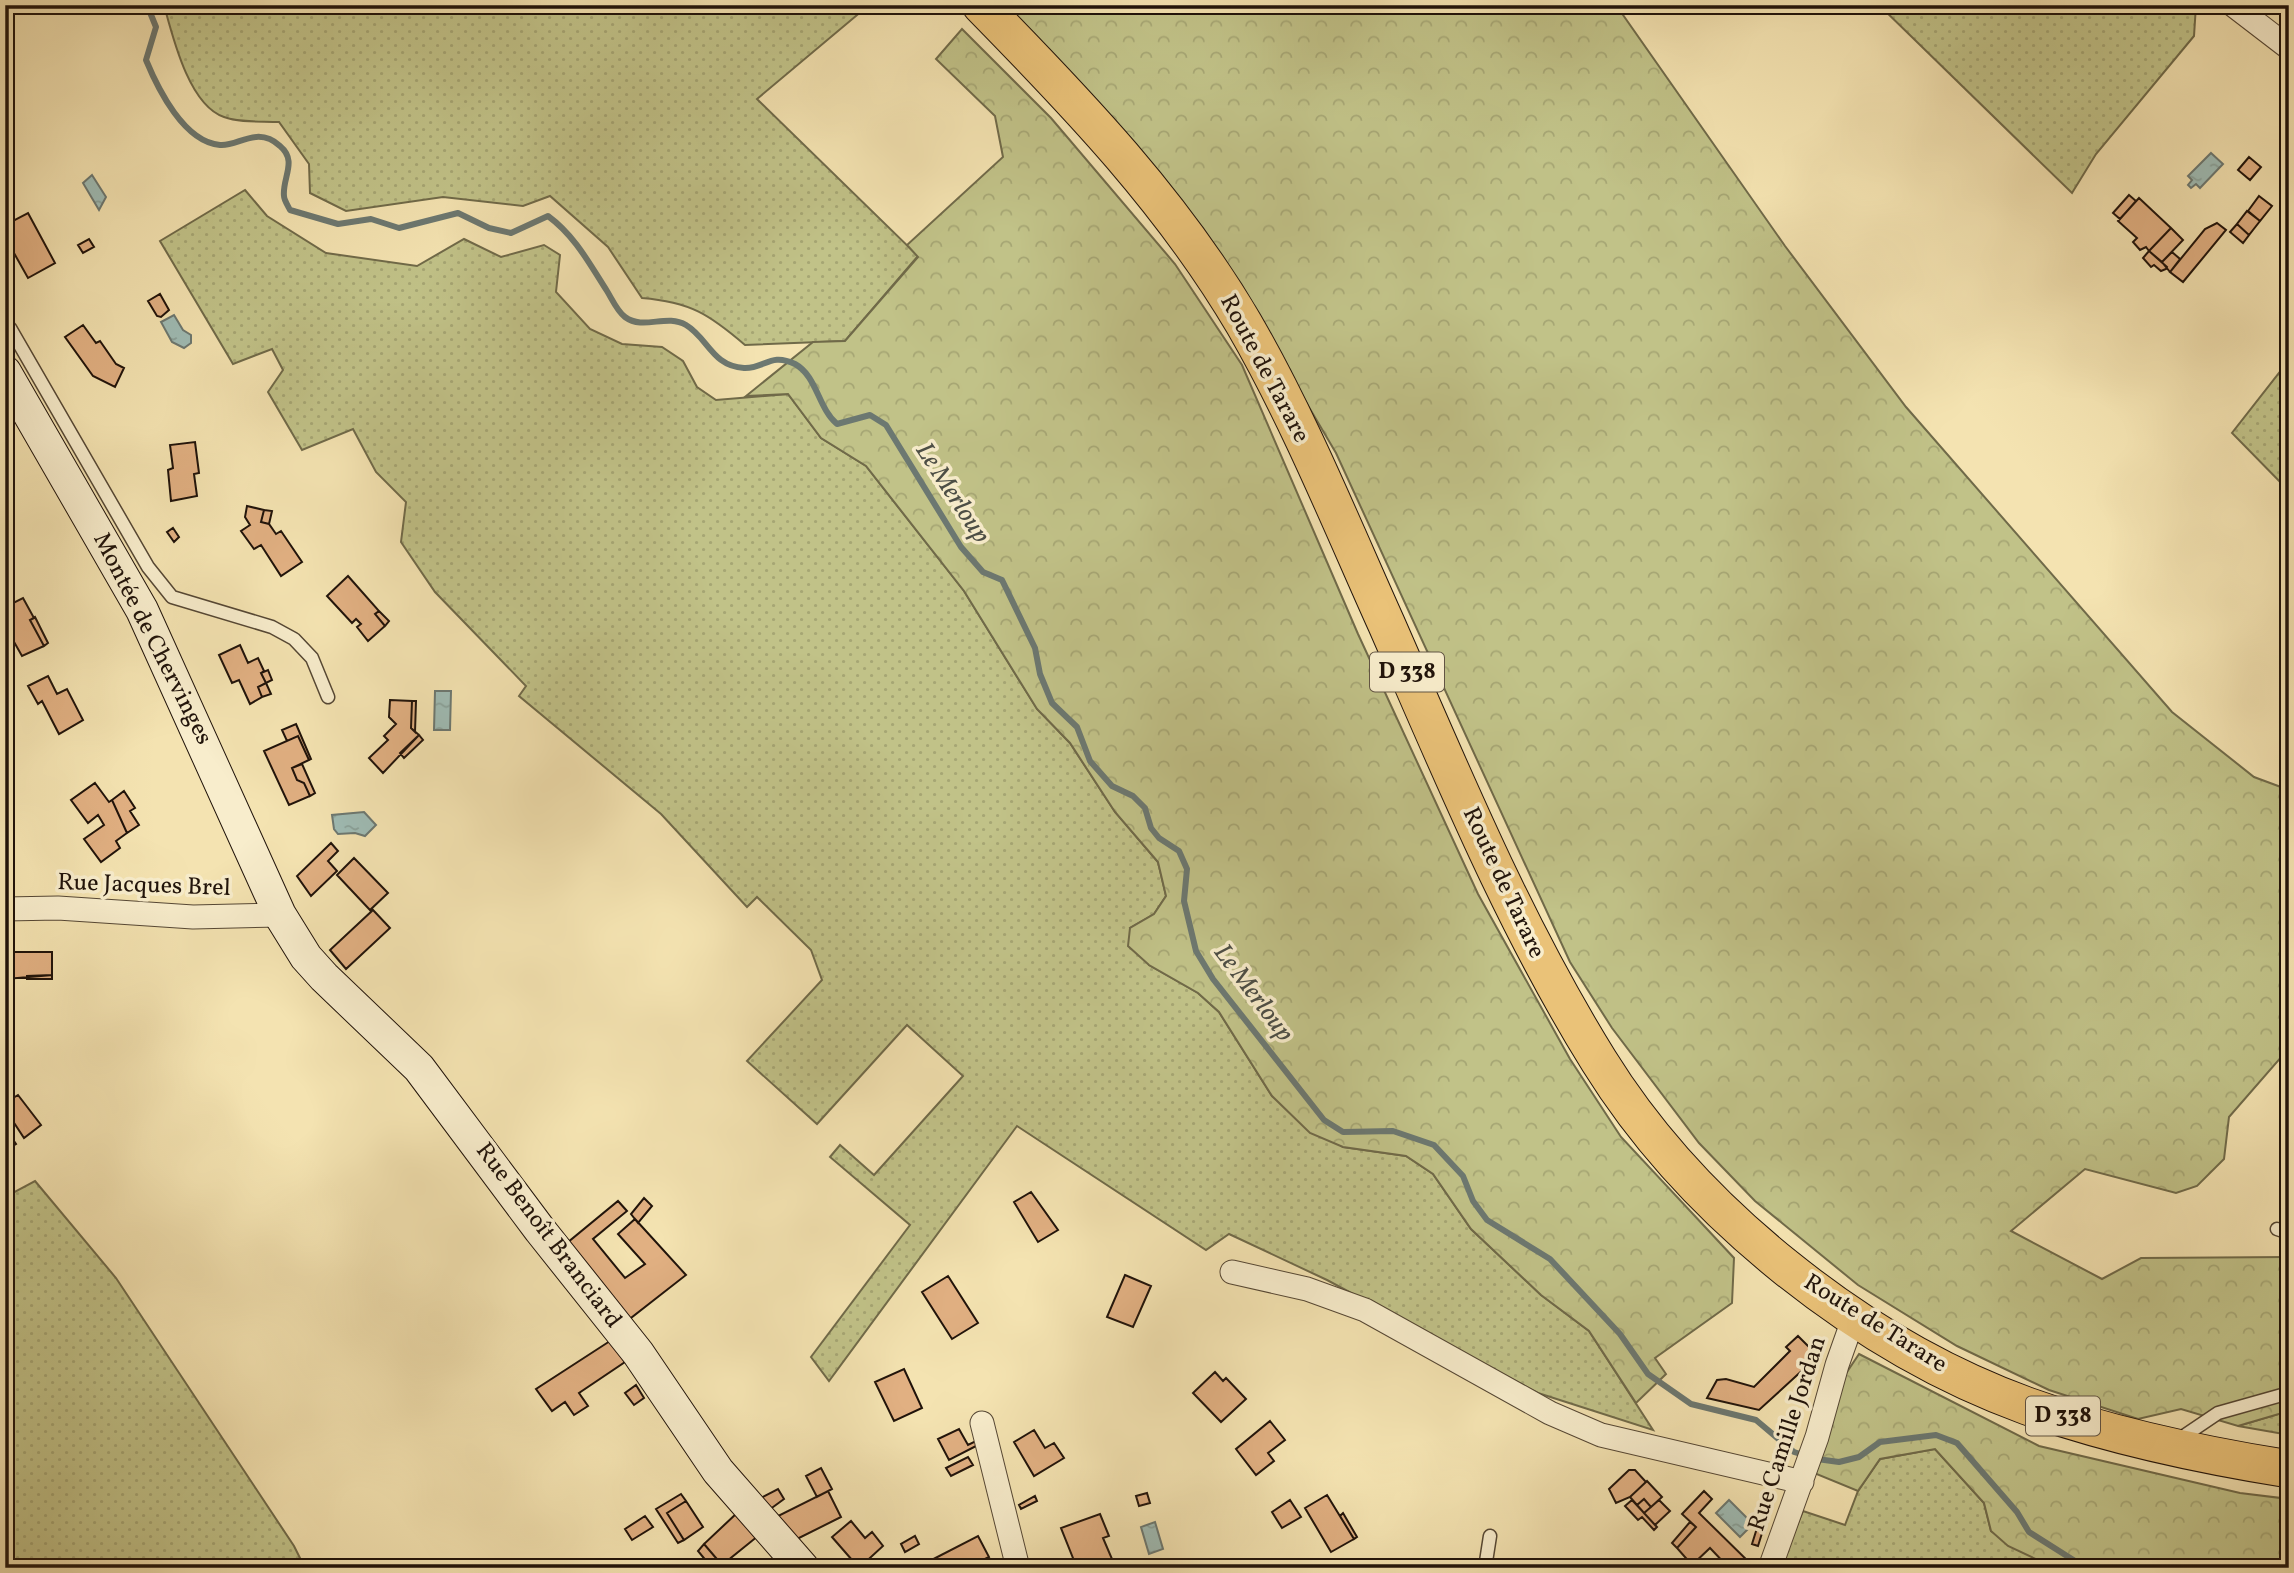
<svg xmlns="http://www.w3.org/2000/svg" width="2294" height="1573" viewBox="0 0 2294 1573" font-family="Vollkorn,serif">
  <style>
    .grass { fill: url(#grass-dots); stroke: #706a49; stroke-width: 2 }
    .forest { fill: url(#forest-crowns); stroke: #706a49; stroke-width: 2 }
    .water { fill: url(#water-ripples); stroke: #6c7871; stroke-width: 2 }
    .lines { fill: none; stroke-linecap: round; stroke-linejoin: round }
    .stream { stroke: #6c7871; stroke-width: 6 }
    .building { fill: #e1b082; stroke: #20130a; stroke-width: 2 }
    .lane-casing { stroke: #554734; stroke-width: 15 }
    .street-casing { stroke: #554734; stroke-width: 25 }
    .secondary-casing { stroke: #20130a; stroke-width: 34 }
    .primary-casing { stroke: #20130a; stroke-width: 39 }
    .lane { stroke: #f8edcc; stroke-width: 12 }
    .street { stroke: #f8edcc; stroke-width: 23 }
    .secondary { stroke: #f8edcc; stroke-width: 32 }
    .primary { stroke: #eac278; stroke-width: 37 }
    .labels { text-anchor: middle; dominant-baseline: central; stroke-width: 7; stroke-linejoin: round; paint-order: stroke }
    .shield { fill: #f8edcc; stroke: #615444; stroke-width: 2 }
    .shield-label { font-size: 23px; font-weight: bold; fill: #20130a }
    .street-label { font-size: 24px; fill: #20130a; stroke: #f8edcc }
    .water-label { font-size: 26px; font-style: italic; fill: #4c4e46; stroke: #f8edcc }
  </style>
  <defs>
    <pattern id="grass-dots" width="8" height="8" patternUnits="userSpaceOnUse" patternTransform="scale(1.75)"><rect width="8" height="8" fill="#c1c288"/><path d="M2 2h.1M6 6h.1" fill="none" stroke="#a6a674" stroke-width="1.8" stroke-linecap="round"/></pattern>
    <pattern id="forest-crowns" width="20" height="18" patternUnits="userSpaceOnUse" patternTransform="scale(1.75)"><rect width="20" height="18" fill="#c1c288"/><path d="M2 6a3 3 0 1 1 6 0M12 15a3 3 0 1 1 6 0" fill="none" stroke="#a6a674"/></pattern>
    <pattern id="water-ripples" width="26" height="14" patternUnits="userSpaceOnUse" patternTransform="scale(1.75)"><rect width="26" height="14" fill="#9fbcb5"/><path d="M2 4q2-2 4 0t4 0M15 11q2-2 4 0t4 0" fill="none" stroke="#89a19a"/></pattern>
  </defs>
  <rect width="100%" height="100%" fill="#f4e3b1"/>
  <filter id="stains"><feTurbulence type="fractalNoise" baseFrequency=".00286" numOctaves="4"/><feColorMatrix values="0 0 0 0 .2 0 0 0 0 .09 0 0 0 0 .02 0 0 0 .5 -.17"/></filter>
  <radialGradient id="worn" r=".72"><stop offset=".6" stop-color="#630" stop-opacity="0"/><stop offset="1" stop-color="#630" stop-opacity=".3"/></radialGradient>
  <path class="grass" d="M164,5h705l-112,94 161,157 -73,85 -100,4c-36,-31 -55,-43 -103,-47l-34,-51 -58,-51 -27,10 -80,-9 -97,14 -36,-18 -1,-29 -30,-42c-17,-1 -39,1 -55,-5 -35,-12 -51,-79 -60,-112z
    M1879,5h317l-2,31 -98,118 -24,39z
    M245,190l22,26 59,37 91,13 47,-27 37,18 43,-12 16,10 -4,37 34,37 32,15 40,3 21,14 14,26 19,13 72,-6 33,44 45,28 98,125 73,118 33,34 45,69 43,50 8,34 -12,18 -24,14 19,37 49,28 21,19 53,84 71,51 63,9 27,18 38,55 70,66 48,36 64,99 -115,-37 -211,-113 -98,-46 -23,16 -189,-124 -188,255 -18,-24 99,-132 -80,-68 10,-12 34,30 89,-99 -56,-51 -90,99 -70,-63 75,-81 -11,-30 -54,-53 -10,10 -86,-93 -142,-118 7,-10 -91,-94 -34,-50 5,-40 -30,-30 -23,-43 -51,21 -34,-58 15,-22 -11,-21 -39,15 -73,-123z
    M2289,360v131l-57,-58z
    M35,1181l81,97 178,268 11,22h-300v-371z
    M2289,1411v24l-51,-9z
    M1935,1449l49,54 7,28 64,37h-276l24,-57 42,14 13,-34 22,-32z"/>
  <path class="forest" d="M1003,5h613l169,241 121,161 266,305 82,65 35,13v258l-60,69 -5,42 -27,27 -21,7 -91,-24 -74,62 91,48 39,-21 148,-1v154l-51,15 -57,-17 -43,10 -89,-29 -92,-44 -99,-61 -103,-84 -56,-58 -87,-115 -42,-66 -234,-509 -117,-198z
    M962,29l89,89 124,146 67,101 116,269 120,260 92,165 51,78 113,121 -2,45 -77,55 11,16 -30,29 -47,-72 -48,-36 -70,-66 -38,-55 -27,-18 -63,-9 -33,-14 -38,-37 -53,-84 -21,-19 -49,-28 -21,-19 2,-18 24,-14 12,-18 -8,-34 -43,-50 -45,-69 -33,-34 -73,-118 -98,-125 -45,-28 -33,-44 -42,2 67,-54 32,-1 73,-84 -11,-12 96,-88 -8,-41 -59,-57z
    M1859,1354l180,92 201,47 49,6v69h-234l-47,-22 -17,-15 -7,-28 -49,-54 -55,10 -22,32 -44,-18 31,-98z"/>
  <path class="water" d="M2211,153l12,11 -23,24 -4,-4 -5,4 -3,-3 4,-5 -4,-4z
    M92,175l14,22 -7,13 -16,-27z
    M174,315l9,15 8,5v8l-7,5 -12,-6 -11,-20z
    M435,691h16l-1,39h-16z
    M364,812l12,13 -11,11 -10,-3 -17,1 -4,-5 -2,-14z
    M1729,1500l24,24 -13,13 -24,-24z
    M1155,1522l8,27 -14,5 -8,-27z"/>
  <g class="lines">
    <path class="stream" d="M147,5l9,22 -10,33c12,29 38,82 74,85 18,2 37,-20 60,1 18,15 2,32 4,50 0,4 4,10 6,14l48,14 33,-5 28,9 59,-15 31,15 22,5 37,-17c27,20 41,47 59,75 5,8 10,20 18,26 19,14 41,-4 61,8 22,13 26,41 58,43 21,1 26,-16 51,-4 22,12 23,44 42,60l33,-9 16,10 75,122 22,25 19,8 33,68 5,26 12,29 25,24 13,34 22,25 21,10 12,12 6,20 8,10 20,13 8,18 -3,32 12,50 17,28 111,141 19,12 50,-1 41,14 29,31 10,25 14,19 63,39 70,75 28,40 43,30 65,16 38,32 23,7 22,3 20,-5 21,-15 56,-7 21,8 60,69 12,20 57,36"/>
  </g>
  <path class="building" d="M2249,157l12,10 -11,13 -12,-10z
    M2129,195l7,6 -16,18 -7,-6z
    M2259,196l13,10 -12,15 -12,-10z
    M2139,198l32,30 -22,23 -3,-4 -6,3 -7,-8 4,-4 -19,-17z
    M2247,211l13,10 -11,14 -12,-11z
    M28,213l27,50 -27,15 -23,-41v-12z
    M2217,223l9,7 -43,52 -13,-10 35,-43z
    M2237,224l12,11 -6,8 -13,-11z
    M2171,228l12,12 -21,22 -13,-11z
    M89,239l5,8 -11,6 -5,-8z
    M2149,251l18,16 -1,2 -5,2 -7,-6 -3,2 -8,-9z
    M2172,252l8,7 -10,13 -8,-10z
    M160,294l9,16 -8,7 -4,-1 -9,-15z
    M83,325l13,18 4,-2 16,23 8,4 -9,19 -22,-11 -28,-39z
    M195,442l4,31 -5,1 3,22 -26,5 -3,-31 5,-2 -3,-23z
    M247,506l17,4 -3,12 8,2 7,10 5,-3 21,31 -21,14 -20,-31 -7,4 -13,-18 9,-6 -5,-8z
    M264,510l8,1 -3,13 -8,-2z
    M173,528l6,9 -5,5 -7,-10z
    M348,576l31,35 -4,3 10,12 -17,15 -11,-14 4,-3 -5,-5 -4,4 -25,-27z
    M23,598l11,20 -4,2 14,26 -22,10 -17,-30v-19z
    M379,611l10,10 -4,5 -10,-12z
    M35,617l13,26 -4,3 -14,-26z
    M240,645l8,18 10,-5 6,13 -3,2 5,10 -8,4 4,10 -12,7 -11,-24 -7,3 -13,-28z
    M268,670l4,10 -6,3 -5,-10z
    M48,676l9,18 10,-5 16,31 -24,14 -17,-33 -4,3 -10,-18z
    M266,683l5,11 -9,3 -4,-10z
    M390,700l22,1 -1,27 8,7 -36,38 -14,-15 19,-18 -4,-4 12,-12 -7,-7z
    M412,701h4l-1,31 -4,-4z
    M296,724l15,35 -2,1 -11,-24 -11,5 -5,-11z
    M419,735l4,5 -19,18 -4,-5z
    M298,736l11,24 -17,8 5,12 7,3 6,13 -21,9 -25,-54z
    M302,764l13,29 -5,3 -6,-13 -7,-3 -5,-12z
    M95,783l14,19 3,-2 15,33 -11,8 4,7 -19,14 -17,-23 20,-14 -6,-10 -10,8 -17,-23z
    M124,791l11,17 -5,3 9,14 -12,8 -15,-33z
    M331,843l7,8 -10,10 9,10 -26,25 -14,-20z
    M354,858l34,35 -18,17 -33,-35z
    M373,910l17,18 -44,41 -16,-19z
    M5,952h47v23l-46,4z
    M52,975v4h-25v-3z
    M18,1095l23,30 -17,13 -19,-29v-6z
    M5,1128l11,16 -11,7z
    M1031,1192l27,38 -20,12 -24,-40z
    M644,1198l8,8 -14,17 -7,-9z
    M618,1201l9,10 -34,28 32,39 20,-14 -27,-30 17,-15 51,56 -59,46 -60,-78z
    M1125,1275l26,11 -18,41 -26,-10z
    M948,1276l30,47 -26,16 -30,-47z
    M1798,1336l20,20 -59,54 -52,-12 10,-18 9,-1 28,8 36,-36 -4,-4z
    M610,1341l15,21 -46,31 9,13 -14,9 -9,-13 -13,9 -16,-22z
    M904,1369l18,39 -28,13 -19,-39z
    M1215,1372l8,9 3,-3 20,21 -25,23 -28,-29z
    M636,1385l8,13 -10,7 -9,-12z
    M1270,1421l15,19 -17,13 6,8 -18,14 -20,-26z
    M959,1429l9,16 10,-5 2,4 -31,16 -11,-21z
    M1034,1430l11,18 9,-5 10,15 -30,18 -20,-34z
    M968,1457l5,8 -22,11 -5,-8z
    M821,1468l11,21 -15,8 -11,-21z
    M1629,1470h6l11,12 -16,15 -14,6 -7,-14z
    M1647,1481l15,16 -11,10 -7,-8 -7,6 -7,-8z
    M778,1489l6,10 -15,11 -10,-11z
    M828,1491l13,26 -44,22 -21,-22z
    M1704,1491l8,8 -13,14 56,55h-26l-19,-20 -18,17 -15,-17 19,-21 -14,-13z
    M1147,1493l3,10 -11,3 -3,-10z
    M681,1494l5,7 -19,12 17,27 -6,3 -22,-34z
    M1327,1495l27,44 -23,13 -26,-44z
    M1035,1496l2,5 -16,8 -2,-4z
    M1644,1499l7,8 -7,6 -7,-8z
    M1290,1500l11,17 -19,11 -10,-16z
    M1632,1500l25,27 -3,3 -12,-13 -4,3 -13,-14z
    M1659,1500l11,11 -15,14 -11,-12z
    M686,1501l17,26 -19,13 -17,-27z
    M737,1513l21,23 -36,29 -18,-21z
    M1343,1513l14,24 -3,2 -14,-23z
    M1100,1514l9,22 -6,2 9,21 -21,9h-14l-16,-40z
    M645,1516l8,11 -21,13 -7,-11z
    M851,1521l14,17 7,-6 11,14 -24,22 -27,-31z
    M1690,1522l6,5 -19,21 -5,-5z
    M1757,1528l6,2 -5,16 -6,-2z
    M915,1536l4,8 -14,8 -4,-8z
    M978,1536l11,21 -18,9 -55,2z
    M704,1544l18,21 -10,3 -14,-17z
    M987,1558l3,7 -18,3 -1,-2z"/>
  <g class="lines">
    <defs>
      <path id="lane" d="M10,328l138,239 24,30 100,30 22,12 18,19 16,39
        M2277,1229l12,4
        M2178,1440l40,-27 71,-20
        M1485,1568l5,-32"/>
      <path id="street" d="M2233,5l56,43
        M5,909l53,-1 135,9 87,-2
        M1232,1272l75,17 58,21 185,103 51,22 201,47
        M982,1423l36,145
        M1770,1568l47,-131 20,-72 17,-48"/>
      <path id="secondary" d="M5,372l137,238 138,305 26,42 18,20 95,91 121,162 98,123 80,118 85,97"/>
      <path id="primary" d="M981,5c97,99 192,198 263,319 55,95 97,199 142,299 65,148 127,300 213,438 93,150 262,285 428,345 84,30 174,49 262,63"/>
    </defs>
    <use href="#lane" class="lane-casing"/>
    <use href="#street" class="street-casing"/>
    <use href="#secondary" class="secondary-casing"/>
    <use href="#primary" class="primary-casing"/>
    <use href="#lane" class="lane"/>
    <use href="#street" class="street"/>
    <use href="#secondary" class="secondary"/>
    <use href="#primary" class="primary"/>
  </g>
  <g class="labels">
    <g class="shield">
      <rect x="1370" y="652.5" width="74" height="39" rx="5"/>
      <rect x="2026" y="1396.5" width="74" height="39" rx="5"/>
    </g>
    <g class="shield-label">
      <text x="1407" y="672">D 338</text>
      <text x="2063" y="1416">D 338</text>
    </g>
    <g class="street-label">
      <text transform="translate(1264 369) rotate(62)">Route de Tarare</text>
      <text transform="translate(152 639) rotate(63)">Montée de Chervinges</text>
      <text transform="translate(1503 883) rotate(65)">Route de Tarare</text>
      <text transform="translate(144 886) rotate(2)">Rue Jacques Brel</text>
      <text transform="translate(548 1236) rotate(53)">Rue Benoît Branciard</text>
      <text transform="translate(1875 1324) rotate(32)">Route de Tarare</text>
      <text transform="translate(1788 1434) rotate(-72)">Rue Camille Jordan</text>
    </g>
    <g class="water-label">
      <text transform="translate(952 493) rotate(57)">Le Merloup</text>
      <text transform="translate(1253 993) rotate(53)">Le Merloup</text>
    </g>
  </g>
  <rect width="2294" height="1573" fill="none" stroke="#f4e3b1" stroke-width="28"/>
  <rect x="7" y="7" width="2280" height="1559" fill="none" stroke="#20130a" stroke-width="3.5"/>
  <rect x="14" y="14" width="2266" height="1545" fill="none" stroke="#20130a" stroke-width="2"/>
  <rect width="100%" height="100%" filter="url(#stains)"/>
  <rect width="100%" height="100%" fill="url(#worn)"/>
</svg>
